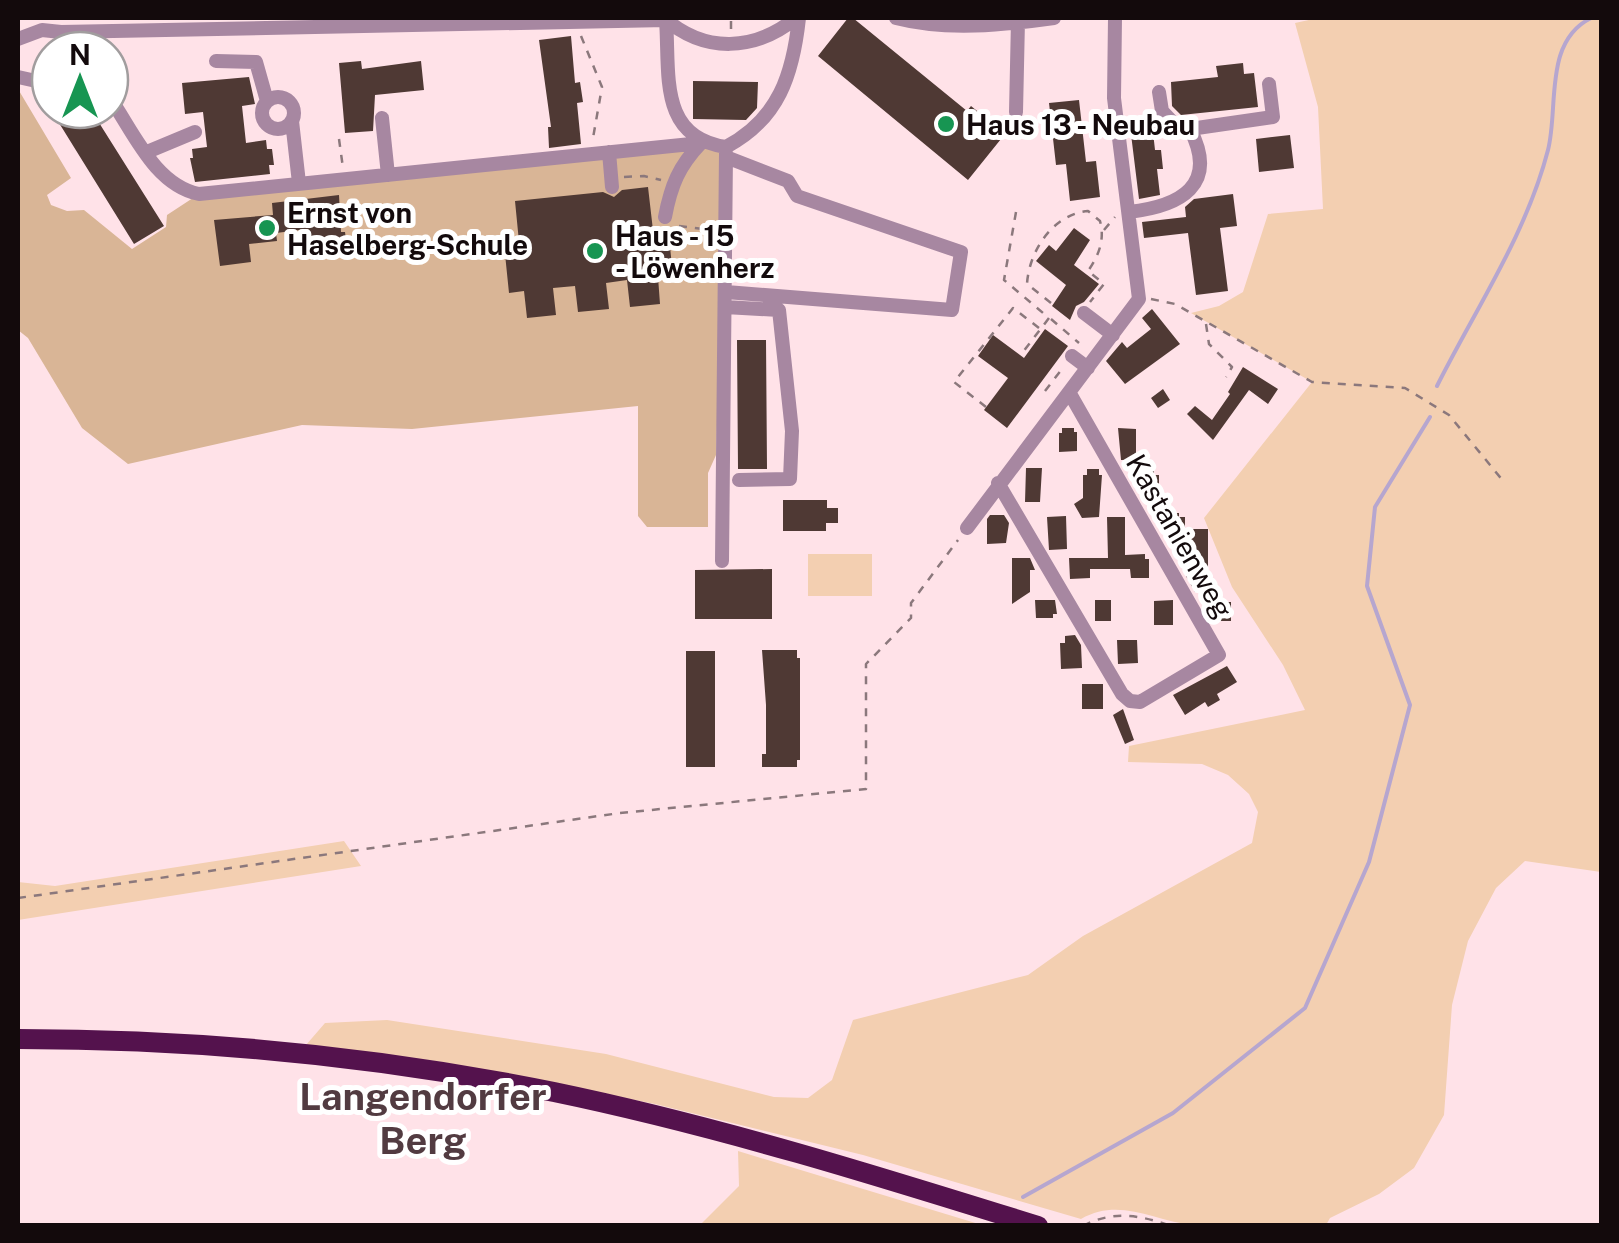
<svg xmlns="http://www.w3.org/2000/svg" width="1619" height="1243" viewBox="0 0 1619 1243" font-family="'Public Sans',sans-serif">
  <style>
    .green { fill: #f3cfb1 }
    .forest { fill: #d9b596 }
    .lines { fill: none; stroke-linecap: round; stroke-linejoin: round }
    .stream { stroke: #b6a6cf; stroke-width: 4 }
    .building { fill: #4f3934 }
    .path { stroke: #8b787c; stroke-width: 2.5; stroke-dasharray: 8 8; stroke-linecap: butt }
    .minor { stroke: #a787a1; stroke-width: 14 }
    .highway { stroke: #54124d; stroke-width: 20 }
    .poi-dot { fill: #179552; stroke: #fff; stroke-width: 4 }
    .labels { text-anchor: middle; dominant-baseline: central; stroke-width: 10; stroke-linejoin: round; paint-order: stroke }
    .poi-label { font-size: 28px; font-weight: bold; fill: #130a0c; stroke: #fff; text-anchor: start }
    .street-label { font-size: 28px; fill: #130a0c; stroke: #fff }
    .district-label { font-size: 38px; font-weight: bold; fill: #523b41; stroke: #fff }
  </style>
  <rect width="100%" height="100%" fill="#ffe2e8"/>
  <path class="green" d="M1318,18h283v854l-76,-11 -29,27 -28,53 -16,64 -8,110 -30,53 -35,26 -49,24 -4,7c-44,0 -90,5 -133,0 -40,-4 -73,-28 -112,-6l-218,-64 -208,-51 -213,-42 -136,-17 19,-22 62,-3 219,34 168,43 34,1 24,-18 21,-60 175,-45 55,-39 169,-93 6,-31 -9,-18 -21,-19 -26,-11 -74,-2 1,-16 176,-36 -22,-45 -51,-78 -28,-69 108,-136 -121,-69 28,-7 24,-14 25,-78 55,-5 -5,-102 -23,-84z
    M808,554h64v42h-64z
    M344,841l17,25 -343,54v-38l37,4z
    M738,1151l244,74h-282l39,-39z"/>
  <path class="forest" d="M18,89l53,89 -24,17 4,10 16,6 17,-1 48,39 34,-22 1,-12 32,-21 502,-51 25,4 -10,308 -8,18v54h-61l-9,-11v-110l-226,23 -110,-4 -174,39 -46,-36 -54,-90 -10,-8z"/>
  <g class="lines">
    <path class="stream" d="M1437,386c39,-78 89,-151 111,-236 11,-43 -5,-108 43,-132
      M1023,1197l150,-84 132,-105 64,-146 41,-157 -43,-119 8,-79 55,-90"/>
  </g>
  <path class="building" d="M848,18h5l114,93 4,-5 34,28 -37,46 -150,-124z
    M571,36l4,47 5,-1 3,20 -6,1 4,41 -32,4 -1,-21h3l-12,-87z
    M361,61l1,8 59,-8 3,29 -49,5 -2,36 -28,2 -6,-70z
    M1243,63l1,11 10,-1 4,34 -77,8 -9,-9 -1,-24 47,-5 -2,-11z
    M249,77l6,27 -13,2 4,37 20,-3 1,9h5l2,16h-5l1,9 -75,8 -5,-24h3l-1,-9 15,-2 -4,-35 -18,2 -3,-31z
    M693,81l65,1 -1,26 -11,12 -53,-1z
    M1079,100l7,62 10,-1 4,36 -30,4 -4,-37 -10,1 -7,-62z
    M51,110h40l73,116 -30,18z
    M1152,123l3,27h6l2,19h-6l3,26 -21,4 -9,-73z
    M1290,135l4,33 -35,4 -3,-33z
    M648,187l6,52 15,-2 4,39 -15,1 2,27 -30,3 -3,-27 -21,3 3,26 -31,3 -3,-26 -22,2 3,27 -29,3 -3,-27 -15,2 -4,-39 15,-2 -5,-51 88,-9 11,5 8,-7z
    M1233,194l4,32 -17,2 8,63 -32,4 -8,-62 -44,5 -2,-16 44,-5 -1,-10 9,-8z
    M339,195l2,37h4l3,24 -36,4 -4,-31 -32,4 1,8 -28,3 2,18 -31,4 -6,-46 59,-5 -1,-12z
    M1074,228l16,12 -16,25 25,19 -15,18 -8,4 -6,14 -18,-14 14,-21 -30,-24 13,-16 7,6z
    M1152,309l28,35 -55,40 -19,-23 16,-19 5,6 24,-19 -9,-11z
    M1045,329l23,17 -61,82 -23,-18 24,-32 -30,-22 15,-21 31,23z
    M737,340h29l1,129h-29z
    M1243,367l35,22 -10,15 -19,-14 -36,50 -26,-26 8,-8 17,14 18,-26 -2,-2z
    M1163,389l7,11 -12,8 -7,-10z
    M1062,428h12v4h3v19l-18,1v-19h3z
    M1118,428l18,1v31h-15z
    M1026,468h16l-2,34h-15z
    M1087,469h12v6h3l-3,42 -17,1 -8,-14 9,-6v-23h4z
    M1141,471h13v4h5v26h-12l-1,-7h-4z
    M783,500h44v8h11v15h-12v8h-43z
    M1165,513h14v4h6v12h23v50h-13v13l-9,-16 3,-2v-31h-19v-7h-5z
    M990,515h14l5,8 -3,20 -19,1v-25z
    M1066,516l1,33 -18,1 -2,-33z
    M1107,517h18v38l20,-1v5h4v19h-18l-1,-9h-40v9l-20,1 -1,-21h39z
    M1012,558h18l5,12h-5v22l-18,12z
    M772,569v50h-77v-49z
    M1035,600h20l2,14h-4v4h-17z
    M1095,600h16v21h-16z
    M1173,600v25h-19v-24z
    M1214,602h17v19h-17z
    M1075,635l6,10 1,23 -21,1 -1,-26h5v-7z
    M1117,640h20l1,23 -20,1z
    M762,650h35v8h3v102h-3v7h-35v-13h4v-49z
    M686,651h29v116h-29z
    M1227,666l10,16 -20,12 3,6 -12,7 -3,-5 -20,13 -12,-20z
    M1082,684h21v25h-21z
    M1123,709l11,31 -9,4 -12,-29z"/>
  <g class="lines">
    <path class="path" d="M731,29v-11
      M581,36l21,51 -9,51
      M339,139l4,29
      M624,177l20,-1 17,4
      M1016,212l-12,68 45,38 -26,34
      M679,226l31,4
      M1104,230l11,-13
      M1151,299l24,5 137,78 93,6 44,27 55,67
      M1051,303l-24,-19c2,-33 26,-70 61,-73l12,10c5,19 -1,34 -12,50l16,13 -14,18
      M1051,319l28,24
      M1206,324l3,20 23,23 -6,10
      M1045,391l17,-22
      M986,407l-32,-25 59,-74 26,20
      M18,898l602,-85 246,-24v-125l45,-46v-15l47,-63
      M1083,1226c30,-16 57,-11 88,0"/>
    <path class="minor" d="M664,18c41,36 91,33 132,0
      M896,18c50,13 108,7 158,0
      M61,32l605,-12c4,54 -8,117 60,127 53,-28 67,-73 73,-129
      M18,39l24,-9 19,2 8,18
      M216,61l40,1 11,39
      M18,77l18,4 14,-8
      M262 113a16 16 0 1 1 32 0a16 16 0 1 1-32 0Z
      M110,98c24,35 45,87 89,96l502,-51
      M1016,112l2,-92
      M382,118l6,57
      M292,121l7,62
      M1190,129l83,-12 -4,-33
      M147,152l48,-20
      M609,152l3,35
      M726,157l62,24 9,15 164,56 -9,58 -226,-18
      M1129,212c52,-6 90,-27 61,-83l-10,1 -18,-19 -3,-19
      M665,217c6,-32 14,-51 36,-74
      M725,307l54,3 13,121 -2,48 -51,1
      M1084,313l29,22
      M1072,356l16,12
      M998,483l124,211 8,7 10,1 79,-47 -150,-263
      M967,528l172,-229 -25,-201 1,-80
      M722,561l4,-408"/>
    <path class="highway" d="M18,1039c180,0 359,17 536,53 164,34 324,84 484,134"/>
  </g>
  <g class="poi-dot">
    <circle cx="946" cy="124" r="10"/>
    <circle cx="267" cy="228" r="10"/>
    <circle cx="595" cy="251" r="10"/>
  </g>
  <g class="labels">
    <g class="poi-label">
      <text x="966" y="124">Haus 13 - Neubau</text>
      <text x="287" y="212">Ernst von<tspan x="287" dy="32">Haselberg-Schule</tspan></text>
      <text x="615" y="235">Haus - 15<tspan x="615" dy="32">- Löwenherz</tspan></text>
    </g>
    <g class="street-label">
      <text transform="translate(1180 536) rotate(60)">Kastanienweg</text>
    </g>
    <g class="district-label">
      <text x="423" y="1096">Langendorfer<tspan x="423" dy="44">Berg</tspan></text>
    </g>
  </g>
  <rect width="1619" height="1243" fill="none" stroke="#130a0c" stroke-width="40"/>
  <g transform="translate(80 80)"><circle r="48" fill="#ffffff" stroke="#a19d9e" stroke-width="2.5"/>
  <path d="M0-8L18 38L0 25L-18 38Z" fill="#179552"/>
  <text y="-15" font-size="28" font-weight="bold" text-anchor="middle" fill="#130a0c">N</text>
  </g>
</svg>
